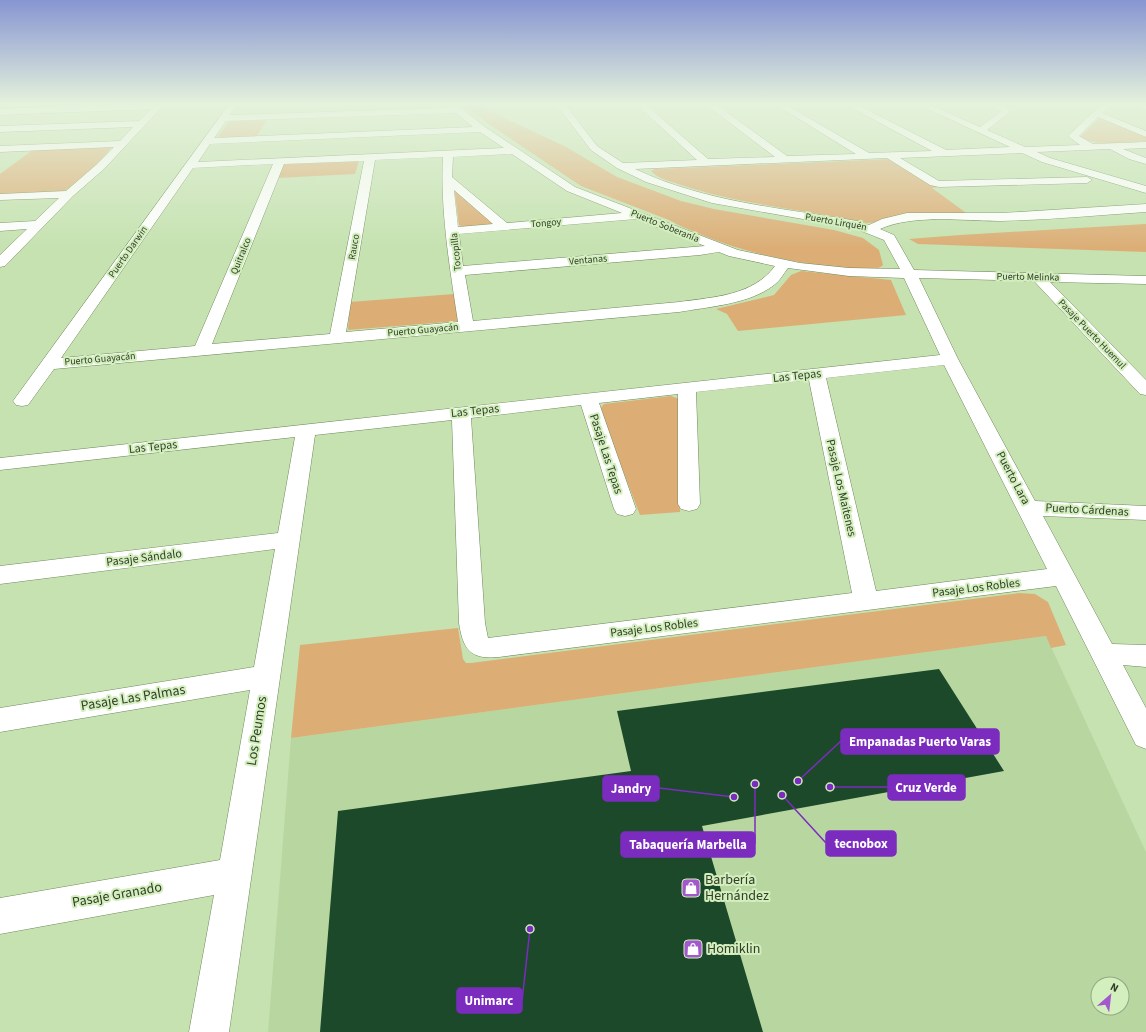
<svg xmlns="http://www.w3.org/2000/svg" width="1146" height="1032" viewBox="0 0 1146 1032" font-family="'Source Sans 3',sans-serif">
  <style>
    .built { fill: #b8d7a0; fill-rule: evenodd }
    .green { fill: #dcae76 }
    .building { fill: #1d492b }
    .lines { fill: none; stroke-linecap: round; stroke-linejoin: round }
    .minor-casing { stroke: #70895c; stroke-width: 1 }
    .minor { fill: #fff; fill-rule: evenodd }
    .labels { text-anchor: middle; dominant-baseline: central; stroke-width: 4; stroke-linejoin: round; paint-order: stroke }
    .far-street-label { font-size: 10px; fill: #323d2a; stroke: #d3efbd }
    .street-label { font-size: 12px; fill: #323d2a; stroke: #d3efbd }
    .near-street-label { font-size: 14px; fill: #323d2a; stroke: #d3efbd }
    .near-poi-label { font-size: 14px; fill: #323d2a; stroke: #d3efbd; text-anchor: start }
    .leader { fill: none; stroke: #7b2cbf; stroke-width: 1.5 }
    .callout-dot { fill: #7b2cbf; stroke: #d3efbd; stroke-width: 1.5 }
    .callout { fill: #7b2cbf; stroke: #7b2cbf; stroke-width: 1.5 }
    .callout-label { font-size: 13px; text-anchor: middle; font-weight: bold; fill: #fff }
  </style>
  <rect width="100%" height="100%" fill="#c6e2b1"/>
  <path class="built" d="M1046,636l100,216v180h-878l23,-294zM1098,984h24v24h-24z"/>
  <path class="green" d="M462,103h18l6,6 80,38 51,30 64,24 33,8 120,21 29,8 16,12 4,15c-8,8 -27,3 -38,3 -50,-5 -97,-14 -143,-33 -11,-5 -23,-9 -33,-15l-88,-34 -91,-61z
    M1100,117l46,18v6c-19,1 -51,6 -66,-4z
    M268,118l-11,18 -33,2 -6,-2 12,-16z
    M112,147c-10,13 -37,41 -53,46l-59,2v-21l34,-25z
    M893,159l45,28 -6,1 37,27 -102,8c-12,-1 -24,-5 -36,-7 -51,-9 -103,-15 -153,-32 -9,-3 -21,-6 -27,-13l4,-2z
    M359,161l-4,13 -78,4 5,-13 2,-1z
    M454,187l40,38 -30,2 -5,-2z
    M1146,224v28l-228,-8 -9,-5 51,-4z
    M801,271l90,9 15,35 -168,16 -11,-17 -11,-5 58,-14 17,-20z
    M454,294l5,27 -111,9 2,-28z
    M671,396l8,3 1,113 -40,3 -41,-105 5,-6z
    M1019,593l16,1 13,8 18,43 -15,3 -5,-12 -755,102 9,-93 158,-17 5,31 3,4h5z"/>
  <path class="building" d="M939,669l65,102 -302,55 61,206h-443l18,-221 293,-40 -14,-60z"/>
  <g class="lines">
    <defs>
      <path id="minor" d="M150,103l10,3 1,2 -57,61 -31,27 -68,70 -5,1v-12l27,-26 -27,2v-8l35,-2 24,-23 -59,2v-6l66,-3 30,-26 18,-18 -114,5v-6l120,-5 13,-14 -133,5v-6l139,-5 12,-12 -151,6v-6z
        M230,103h8l-8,12 220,-7 -5,-5h10l30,24 90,60 163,63 62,13 49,5 51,1 -16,-29 -30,-12 -142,-25 -66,-21 -29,-14 -26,-18 -36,-47h9l33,43 26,17 74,-3 -62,-57h9l64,56 67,-2 -71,-54h10l73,53 69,-2 -83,-51h10l86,50 63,-2 -89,-48h11l92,47 64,-3 -95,-44h11l54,24 21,-16 -16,-8c9,0 20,0 25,9l-23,18 38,17 55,-2 -12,-9 2,-2 32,-30 13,-1 -13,10 44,18v6l-48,-20 -19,19 14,8 53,-2v6l-23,1 23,9v6l-17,-5 -19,-10 -73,3 13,6 96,28v7l-104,-31 -20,-9 -122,5 39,23 148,-4 5,3 -5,3 -148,4 -9,-2 -43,-27 -252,11c69,33 147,39 222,52l12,4 13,-6 25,-6h95l144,-9v8c-48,3 -97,8 -146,9 -37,0 -86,-7 -120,8l14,6 20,35 232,6v8l-96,-2 96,98v15l-6,-1 -106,-113 -115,-3 39,81 77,142 111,5v14l-103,-4 69,128 34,1v22l-23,-2 23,43v41l-10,-4 -80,-159 -557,71c-29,3 -36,-8 -40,-34l-7,-203 -137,15 -86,597h-40l25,-137 -214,39v-36l220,-38 30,-170 -250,42v-24l254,-41 21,-118 -275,35v-18l278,-33 17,-96 -295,33v-12l940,-103 -36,-77 -55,-2 -61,-8c-5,6 -8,13 -14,17 -24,19 -66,22 -95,27l-625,57 -26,36 -6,1 -6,-1 -3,-4 3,-4zM456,113l17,14 -259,11 12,-17zM480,132l24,16 -306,14 12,-18zM512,154l55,37 55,22 -115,10 -55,-46 1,-20zM443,157c-3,52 7,113 15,165l-112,10 29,-172zM364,161l-34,173 -118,10 72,-180zM273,164l-78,182 -134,12 132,-190zM454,190l39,34 -35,3zM637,219l68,27 -242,20 -4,-32zM719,252l10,4 46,10c-22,30 -62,31 -96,36l-206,19 -8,-46 235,-20zM944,365l103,204 -171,22 -50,-213zM809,380l43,213 -364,45 -3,-15 -14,-205 110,-13 33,104 3,5 8,2 8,-2 3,-5 -37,-106 79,-9v110l3,5 8,2 8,-2 3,-5 -4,-112z
        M1134,103h12v6l-11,-4z"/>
    </defs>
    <use href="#minor" class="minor-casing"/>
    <use href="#minor" class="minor"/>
  </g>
  <linearGradient id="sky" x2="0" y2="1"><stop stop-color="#8795d2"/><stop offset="0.42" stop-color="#e5f2dc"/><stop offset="1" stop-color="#e5f2dc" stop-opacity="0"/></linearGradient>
  <rect width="1146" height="248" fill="url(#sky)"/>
  <defs>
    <symbol id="shop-square" viewBox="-11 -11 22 22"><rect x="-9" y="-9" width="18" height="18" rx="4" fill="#a359cd" stroke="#d3efbd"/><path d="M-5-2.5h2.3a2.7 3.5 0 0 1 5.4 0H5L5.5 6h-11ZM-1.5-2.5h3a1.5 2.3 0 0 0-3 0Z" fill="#fff"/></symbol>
  </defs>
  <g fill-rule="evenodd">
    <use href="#shop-square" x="680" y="877" width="22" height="22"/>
    <use href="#shop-square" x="682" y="938" width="22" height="22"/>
  </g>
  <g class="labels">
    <g class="far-street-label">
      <text transform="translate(836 222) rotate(10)">Puerto Lirquén</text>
      <text transform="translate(546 223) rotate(-5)">Tongoy</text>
      <text transform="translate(665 226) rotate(22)">Puerto Soberanía</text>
      <text transform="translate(354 247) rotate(-80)">Rauco</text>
      <text transform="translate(128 252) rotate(-55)">Puerto Darwin</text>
      <text transform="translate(456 252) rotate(-96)">Tocopilla</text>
      <text transform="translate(241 256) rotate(-68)">Quitralco</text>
      <text transform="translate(588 260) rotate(-5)">Ventanas</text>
      <text transform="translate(1028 277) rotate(1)">Puerto Melinka</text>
      <text transform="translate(423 330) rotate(-5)">Puerto Guayacán</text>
      <text transform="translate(1092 334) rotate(46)">Pasaje Puerto Huemul</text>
      <text transform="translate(100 359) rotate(-5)">Puerto Guayacán</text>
    </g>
    <g class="street-label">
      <text transform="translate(797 376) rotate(-6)">Las Tepas</text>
      <text transform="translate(475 411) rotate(-6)">Las Tepas</text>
      <text transform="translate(153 447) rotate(-6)">Las Tepas</text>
      <text transform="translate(606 454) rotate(72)">Pasaje Las Tepas</text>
      <text transform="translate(1013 478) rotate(62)">Puerto Lara</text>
      <text transform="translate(841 488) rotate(77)">Pasaje Los Maitenes</text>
      <text transform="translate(1087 510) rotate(3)">Puerto Cárdenas</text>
      <text transform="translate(144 558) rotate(-7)">Pasaje Sándalo</text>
      <text transform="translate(976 588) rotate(-7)">Pasaje Los Robles</text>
      <text transform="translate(654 628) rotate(-7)">Pasaje Los Robles</text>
    </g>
    <g class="near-street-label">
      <text transform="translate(133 698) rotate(-9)">Pasaje Las Palmas</text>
      <text transform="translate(257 731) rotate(-81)">Los Peumos</text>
      <text transform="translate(117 895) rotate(-10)">Pasaje Granado</text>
    </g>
    <g class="near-poi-label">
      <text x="705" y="880">Barbería<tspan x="705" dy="16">Hernández</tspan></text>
      <text x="707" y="949">Homiklin</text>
    </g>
  </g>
  <path class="leader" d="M798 781L841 741M830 787L888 787M734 797L659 788M782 795L826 843M755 784L755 844M530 929L522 1001"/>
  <g class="callout-dot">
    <circle cx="798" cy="781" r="4"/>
    <circle cx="830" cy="787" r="4"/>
    <circle cx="734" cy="797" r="4"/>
    <circle cx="782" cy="795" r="4"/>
    <circle cx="755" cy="784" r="4"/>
    <circle cx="530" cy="929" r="4"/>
  </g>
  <g class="callout">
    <rect x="841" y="729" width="158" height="25" rx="4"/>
    <rect x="888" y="775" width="77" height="25" rx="4"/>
    <rect x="603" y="776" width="56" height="25" rx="4"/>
    <rect x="826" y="831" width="70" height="25" rx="4"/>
    <rect x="621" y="832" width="134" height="25" rx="4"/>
    <rect x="457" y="988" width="65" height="25" rx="4"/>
  </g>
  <g class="callout-label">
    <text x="920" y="746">Empanadas Puerto Varas</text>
    <text x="926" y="792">Cruz Verde</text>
    <text x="631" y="793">Jandry</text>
    <text x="861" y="848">tecnobox</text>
    <text x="688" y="849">Tabaquería Marbella</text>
    <text x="489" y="1005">Unimarc</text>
  </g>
  <g transform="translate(1110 996) rotate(28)"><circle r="19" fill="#d3efbd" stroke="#93a882"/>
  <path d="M0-3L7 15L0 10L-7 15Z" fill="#a359cd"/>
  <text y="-6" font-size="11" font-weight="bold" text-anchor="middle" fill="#323d2a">N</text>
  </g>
</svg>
